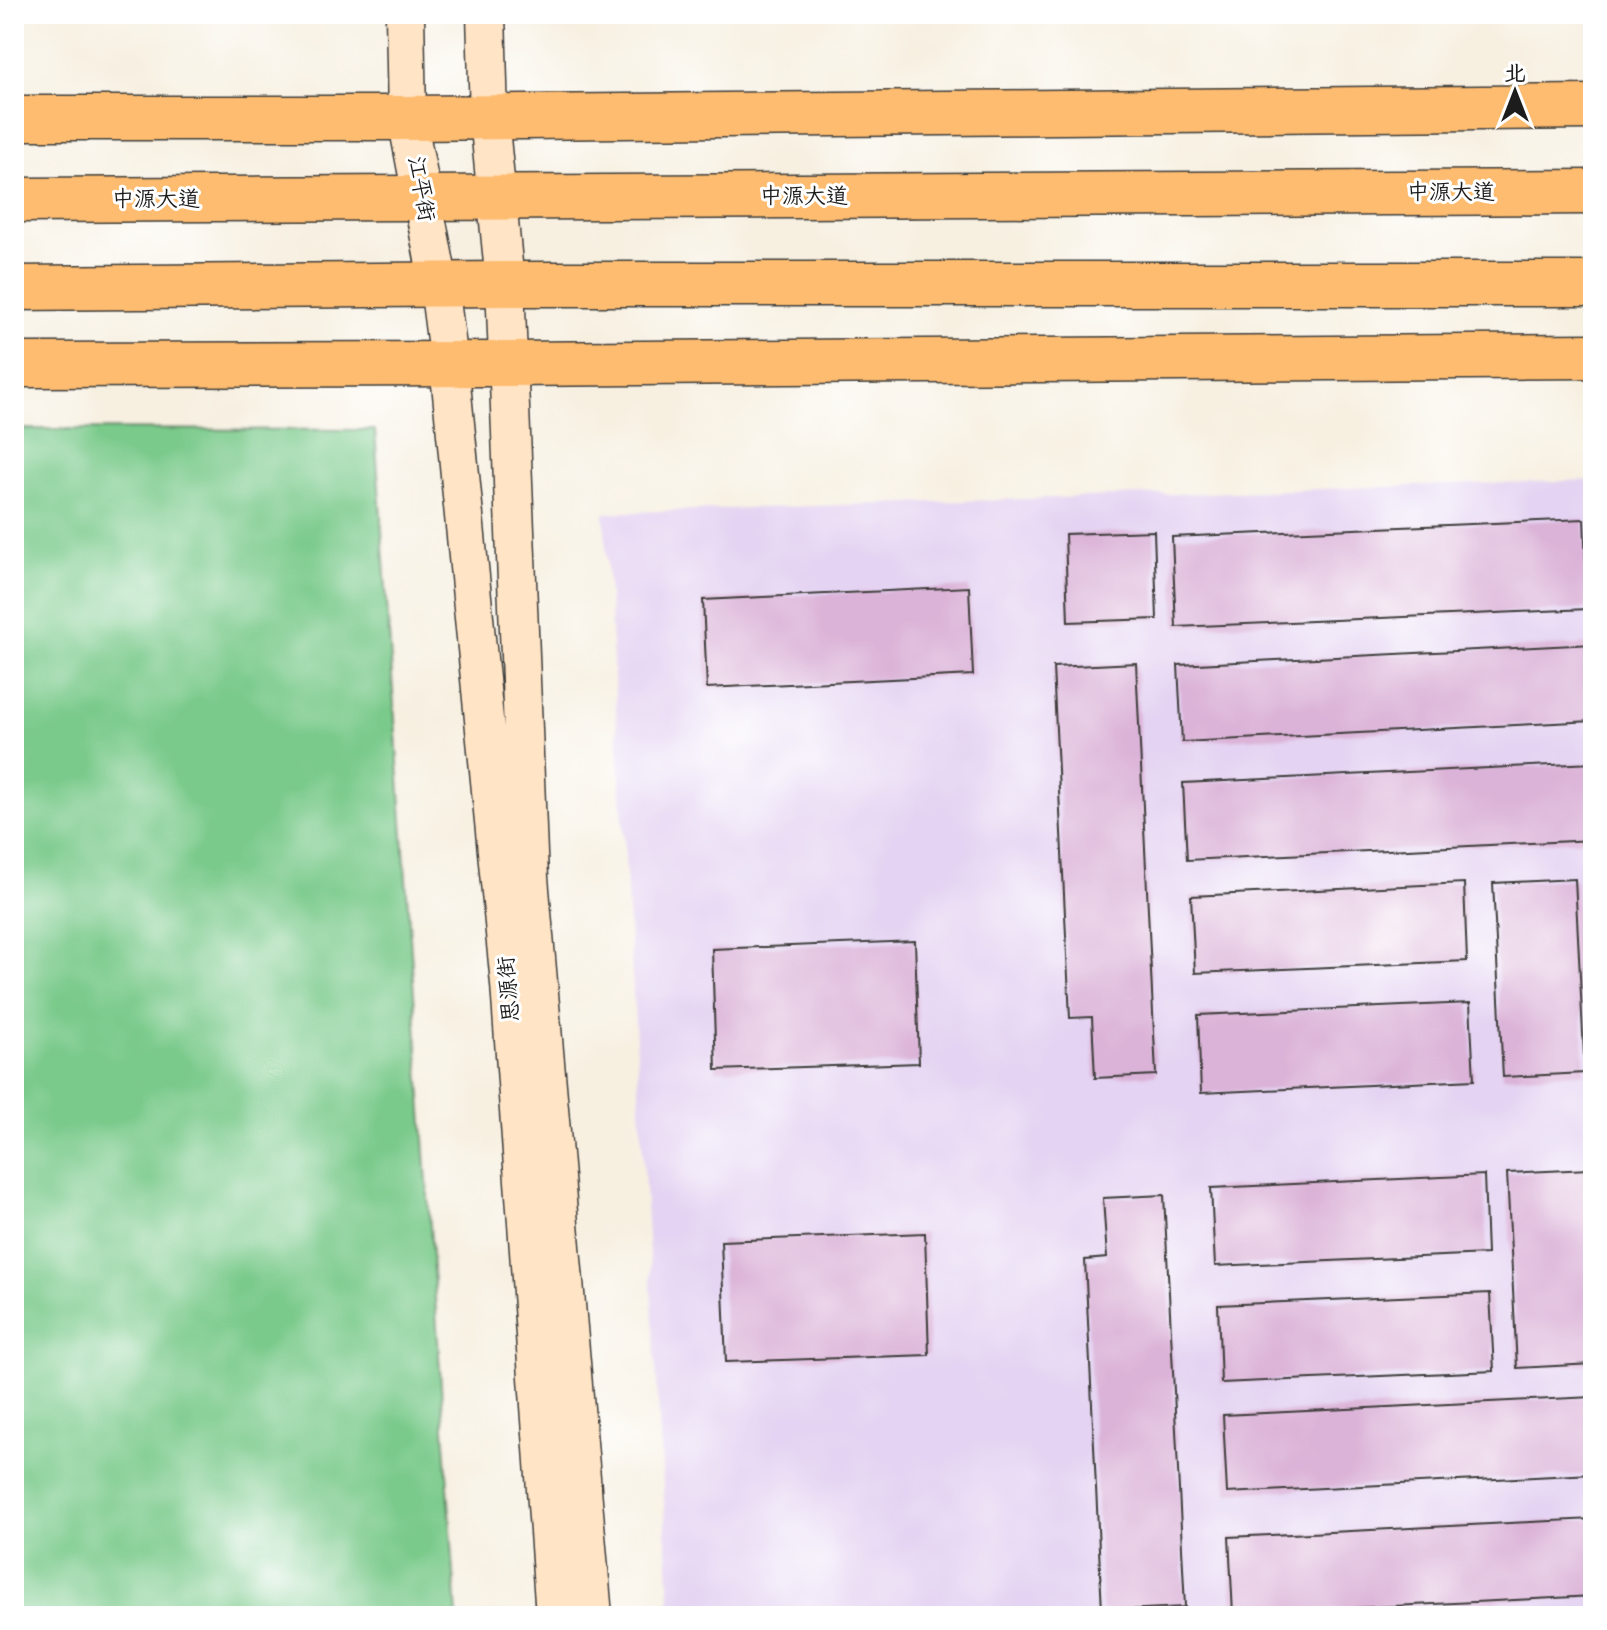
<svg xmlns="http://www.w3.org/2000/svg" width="1607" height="1630" viewBox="0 0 1607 1630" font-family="Kalam,'LXGW WenKai TC',sans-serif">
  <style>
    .built { fill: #e4d3f2 }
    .green { fill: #7aca8b; stroke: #4b7354; stroke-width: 2 }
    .building { fill: #dbb3d8 }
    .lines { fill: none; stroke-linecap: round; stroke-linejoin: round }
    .secondary-casing { stroke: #3d3c3a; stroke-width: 41 }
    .trunk-casing { stroke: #3d3c3a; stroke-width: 47 }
    .secondary { stroke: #ffe4c6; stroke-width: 38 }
    .trunk { stroke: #febc70; stroke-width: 44 }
    .labels { text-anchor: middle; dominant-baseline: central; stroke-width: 6; stroke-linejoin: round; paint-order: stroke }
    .street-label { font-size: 22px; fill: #1c1c1c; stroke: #fff }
  </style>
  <rect width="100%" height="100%" fill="#fff"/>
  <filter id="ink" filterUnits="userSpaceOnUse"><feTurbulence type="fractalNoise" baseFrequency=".0125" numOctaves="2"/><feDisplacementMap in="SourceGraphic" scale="16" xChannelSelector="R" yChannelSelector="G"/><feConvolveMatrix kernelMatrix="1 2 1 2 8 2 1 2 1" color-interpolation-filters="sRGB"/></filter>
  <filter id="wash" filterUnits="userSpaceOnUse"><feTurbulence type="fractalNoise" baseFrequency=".006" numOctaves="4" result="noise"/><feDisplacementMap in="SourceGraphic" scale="32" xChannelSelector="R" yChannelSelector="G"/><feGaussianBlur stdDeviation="1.8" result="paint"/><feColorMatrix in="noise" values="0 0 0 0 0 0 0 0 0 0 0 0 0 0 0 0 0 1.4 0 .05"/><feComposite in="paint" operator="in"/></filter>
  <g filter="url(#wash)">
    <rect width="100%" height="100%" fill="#f7f0e1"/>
    <path class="built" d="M1593,480v1136h-922l-67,-1103z"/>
    <path class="green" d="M14,429l361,1 82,1186h-443z"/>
    <g id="blocks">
      <path class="building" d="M1584,519l4,90 -412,18 -4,-90z
        M1154,531l3,88 -89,3 -3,-88z
        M969,587l4,88 -266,13 -4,-88z
        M1593,644v77l-411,21 -4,-77z
        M1136,663l20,412 -61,3 -3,-61 -22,1 -17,-351z
        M1593,763v77l-406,20 -4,-77z
        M1575,879l10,194 -82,4 -10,-194z
        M1464,883l3,78 -272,12 -4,-77z
        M915,941l4,122 -203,7 -4,-121z
        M1470,1003l4,77 -273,13 -3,-78z
        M1589,1169l4,83v112l-76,4 -10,-195z
        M1484,1175l3,79 -272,12 -4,-78z
        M1164,1195l21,412 -83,4 -17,-351 22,-2 -4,-60z
        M925,1233l4,122 -203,7 -5,-121z
        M1490,1293l4,78 -273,12 -3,-78z
        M1593,1397v77l-366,19 -4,-78z
        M1593,1519v77l-360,18 -4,-77z"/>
    </g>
  </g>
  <g filter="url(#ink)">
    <use href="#blocks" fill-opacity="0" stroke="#3d3c3a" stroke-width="2"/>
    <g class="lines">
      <defs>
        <path id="secondary" d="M405,14l2,104 32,167 10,78 61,621 45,632
          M486,14l3,103 16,167 24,594 64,738"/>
        <path id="trunk" d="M14,118h393l1186,-11
          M14,200l1579,-8
          M14,288l491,-4h1088
          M14,365l493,-1 1086,-8"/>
      </defs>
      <use href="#secondary" class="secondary-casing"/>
      <use href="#trunk" class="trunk-casing"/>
      <use href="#secondary" class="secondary"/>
      <use href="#trunk" class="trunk"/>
    </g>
  </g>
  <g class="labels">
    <g class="street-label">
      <text transform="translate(420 189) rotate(80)">江平街</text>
      <text x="1451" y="193">中源大道</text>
      <text x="804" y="197">中源大道</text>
      <text x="156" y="200">中源大道</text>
      <text transform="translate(510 989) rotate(-95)">思源街</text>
    </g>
  </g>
  <rect width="1607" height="1630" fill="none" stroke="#fff" stroke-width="48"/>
  <g transform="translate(1515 92)" stroke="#ffffff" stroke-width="6" paint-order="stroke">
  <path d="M0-6L14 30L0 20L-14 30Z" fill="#1c1c1c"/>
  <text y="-12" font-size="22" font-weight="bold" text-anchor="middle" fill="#1c1c1c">北</text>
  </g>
</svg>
